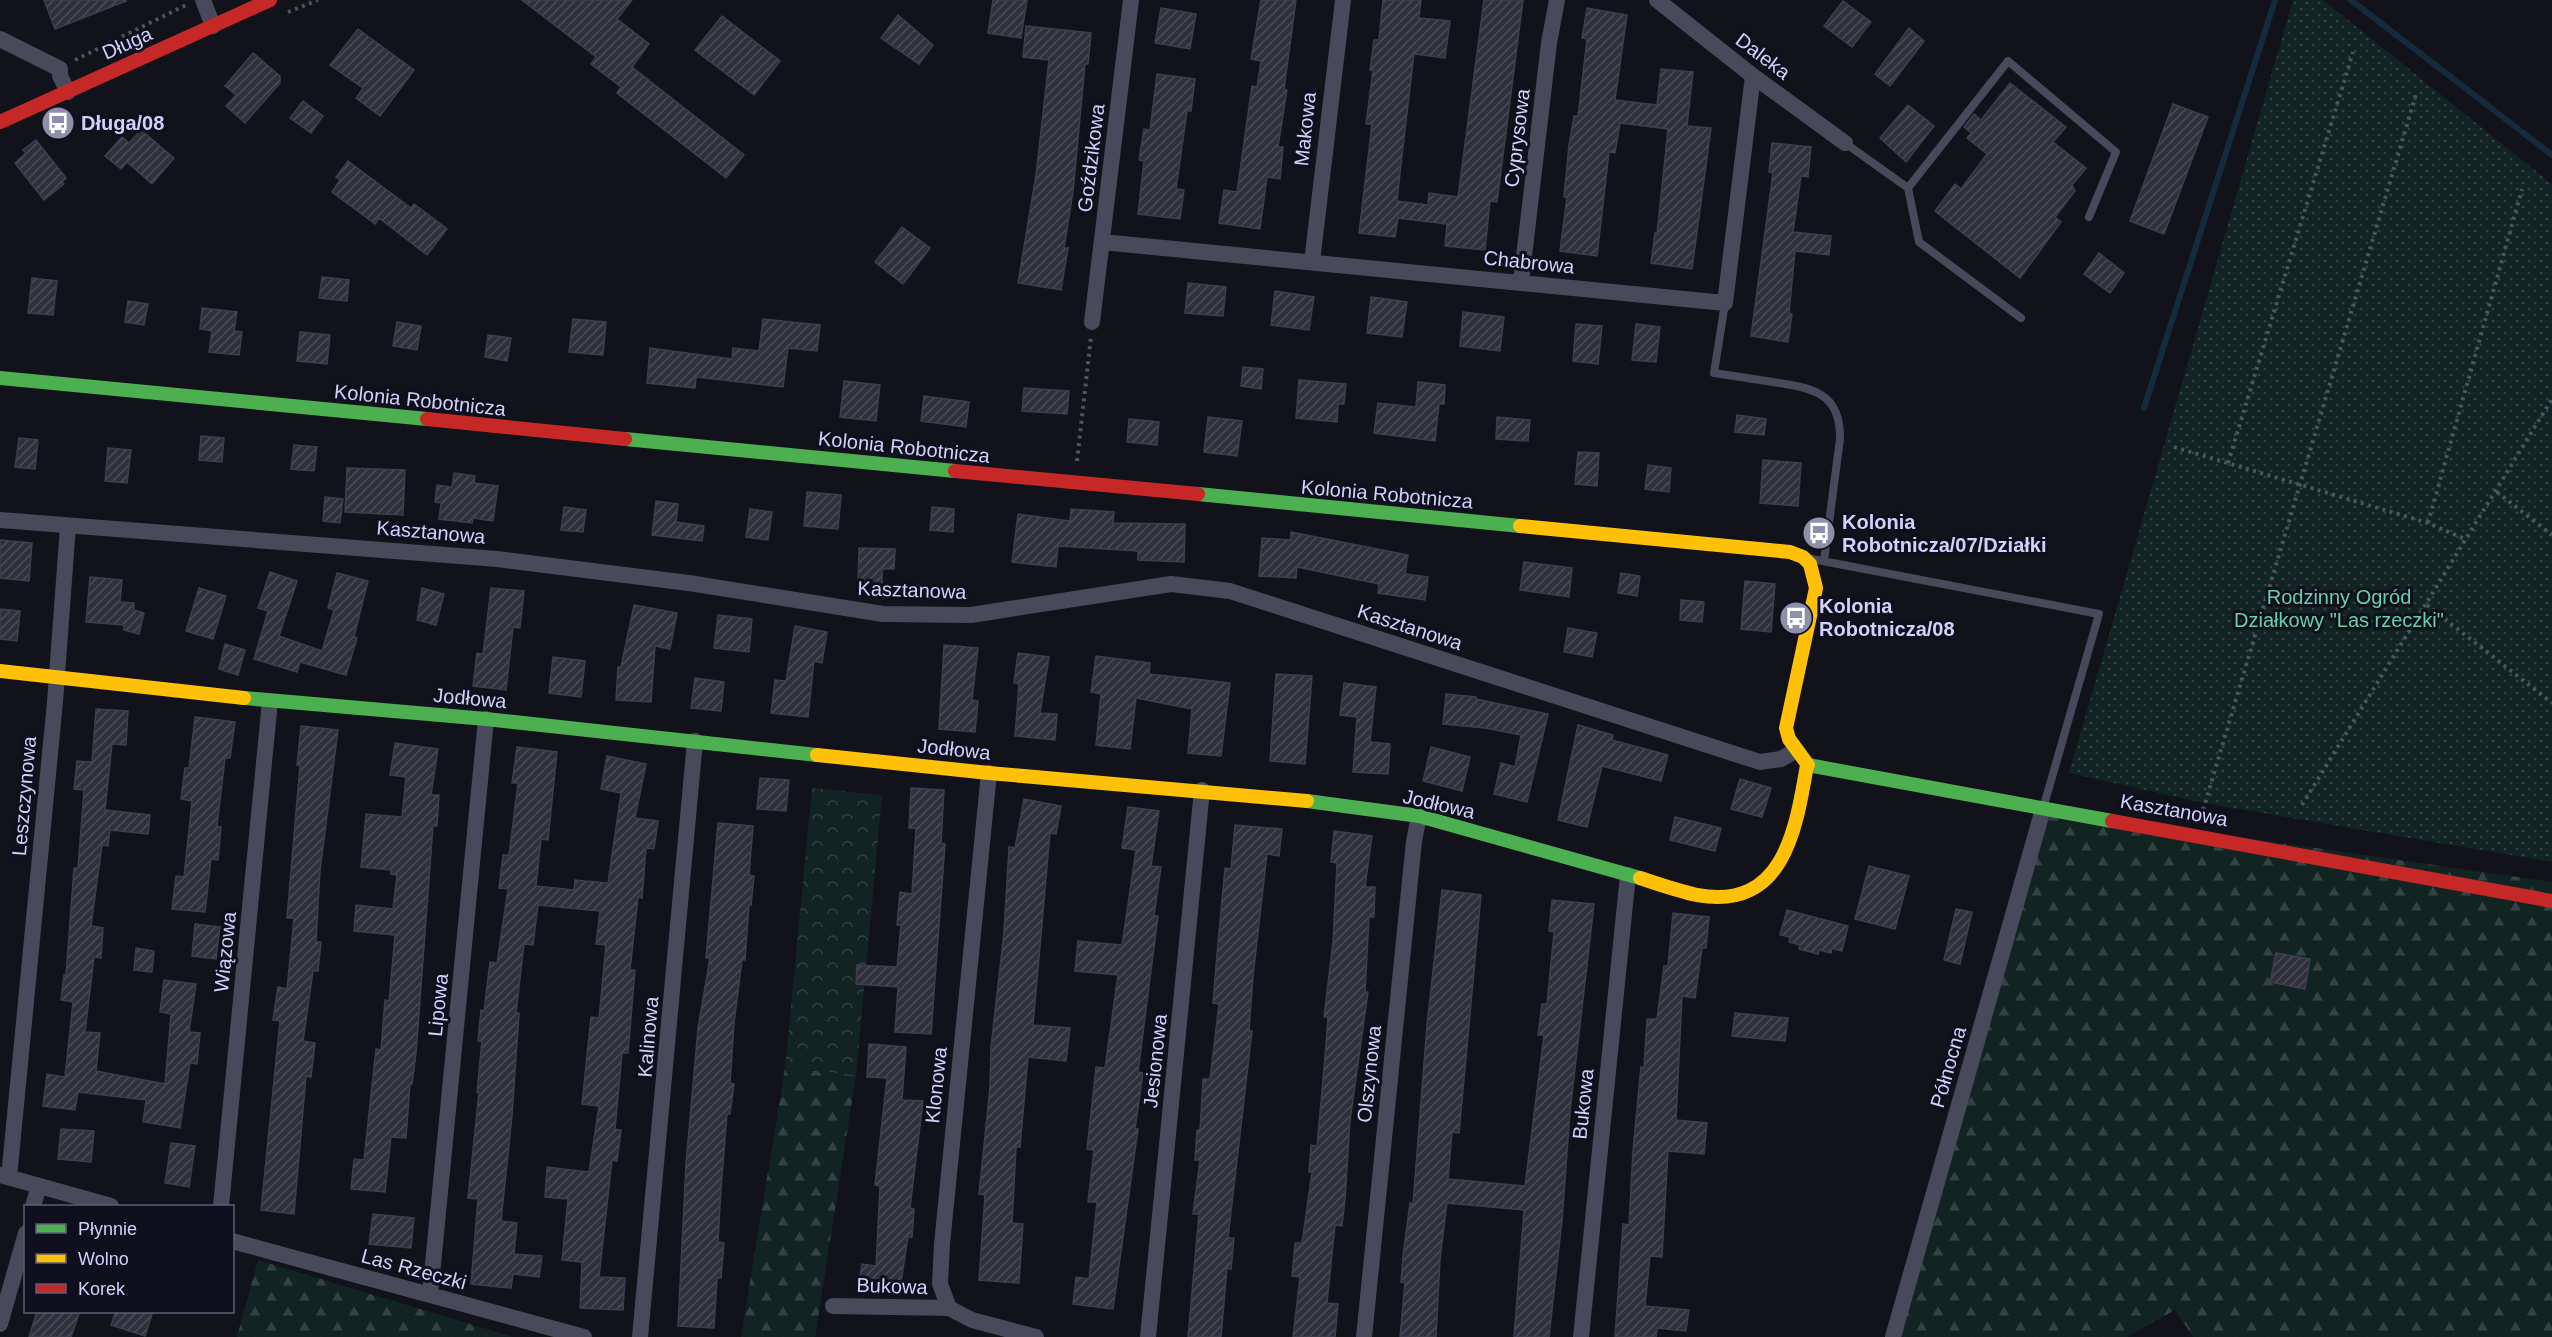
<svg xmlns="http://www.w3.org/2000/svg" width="2552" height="1337" viewBox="0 0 2552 1337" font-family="Helvetica,sans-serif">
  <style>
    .grass { fill: url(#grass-dots) }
    .forest { fill: url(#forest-firs) }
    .park { fill: url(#park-crowns) }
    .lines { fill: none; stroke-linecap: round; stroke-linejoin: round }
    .stream { stroke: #142b3e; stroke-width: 6 }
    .building { fill: url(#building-hatch); stroke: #3e3e4d; stroke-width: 1.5 }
    .path { stroke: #49575e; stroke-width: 4; stroke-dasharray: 3 4.5; stroke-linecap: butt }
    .lane { stroke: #48495a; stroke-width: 8 }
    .street { stroke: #48495a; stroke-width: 16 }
    .fast { stroke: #4caf50; stroke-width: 14 }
    .slow { stroke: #ffc107; stroke-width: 14 }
    .jam { stroke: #c62828; stroke-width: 14 }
    .labels { text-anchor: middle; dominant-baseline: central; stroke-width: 6; stroke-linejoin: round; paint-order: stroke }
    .street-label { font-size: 20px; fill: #d1d2f9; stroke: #0f0f1e }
    .poi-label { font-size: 20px; font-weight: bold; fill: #d1d2f9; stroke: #0f0f1e; text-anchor: start }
    .park-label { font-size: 20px; fill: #66d0a6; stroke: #0f0f1e }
  </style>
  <defs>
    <pattern id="grass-dots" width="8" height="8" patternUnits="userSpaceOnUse" patternTransform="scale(1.5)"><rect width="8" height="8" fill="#122422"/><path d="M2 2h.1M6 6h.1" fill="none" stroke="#334343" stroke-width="1.8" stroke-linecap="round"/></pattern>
    <pattern id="forest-firs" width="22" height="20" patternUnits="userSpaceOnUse" patternTransform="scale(1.5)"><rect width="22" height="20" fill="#122422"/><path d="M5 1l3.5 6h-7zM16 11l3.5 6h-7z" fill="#334343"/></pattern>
    <pattern id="park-crowns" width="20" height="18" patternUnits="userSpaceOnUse" patternTransform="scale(1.5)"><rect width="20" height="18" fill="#122422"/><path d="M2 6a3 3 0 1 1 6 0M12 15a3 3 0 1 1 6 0" fill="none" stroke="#334343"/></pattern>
    <pattern id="building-hatch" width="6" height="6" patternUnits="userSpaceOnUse" patternTransform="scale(1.5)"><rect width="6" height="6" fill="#30303c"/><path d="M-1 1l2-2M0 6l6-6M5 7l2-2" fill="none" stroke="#4d4d59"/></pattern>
  </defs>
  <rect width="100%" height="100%" fill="#12121a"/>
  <path class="grass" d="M2293,0h30l229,184v678l-348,-59 -135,-30z"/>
  <path class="forest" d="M2043,809l509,73v455h-359l-18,-27 -48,27h-234z
    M785,1068l71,7 -41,262h-74z
    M258,1260l255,77h-276z"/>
  <path class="park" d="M812,788l70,7 -26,280 -71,-7z"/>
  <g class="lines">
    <path class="stream" d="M2351,0l201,155
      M2144,408l131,-408"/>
  </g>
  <path class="building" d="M44,0h82v1l-71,28z
    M522,0h110l-15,19 32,25 -17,23 112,88 -18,23 -109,-85 4,-6 -30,-23 5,-7z
    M993,0h34l-6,38 -33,-5z
    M1261,0h35l-12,89 3,1 -9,57h5l-3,32 -13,-2 -7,52 -41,-6 5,-33 13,2 15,-106 5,1 4,-26 -10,-2z
    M1383,0h38l-2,18 31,3 -5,37 -31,-4 -12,101 -5,46 31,4 1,-12 29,4 26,-197h39l-26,202 -7,-1 -5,49 -40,-4 2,-22 -49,-6 -3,19 -36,-4 13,-109h-6l7,-54h-3l4,-30h5z
    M1843,1l28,21 -19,25 -28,-21z
    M1161,8l35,6 -6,35 -35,-6z
    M1587,8l40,7 -12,85 42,5 4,-36 32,3 -6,54 24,2 -19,141 -41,-6 4,-30 2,1 11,-105 -48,-6 -5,30 -6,-1 -12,104 -37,-5 7,-54h-3l5,-52 5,-29h4l9,-77 -5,-1z
    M898,15l35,30 -14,19 -38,-26z
    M722,16l58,45 -26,34 -59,-45z
    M1026,26l65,7 -3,31h-3l-12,128 -9,56h4l-7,42 -43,-7 18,-108 13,-115 -26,-3z
    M1909,28l15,13 -34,45 -15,-12z
    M358,29l56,41 -34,46 -24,-18 7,-10 -33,-23z
    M253,53l27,23v7l-35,40 -19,-17 10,-11 -11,-9z
    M1157,74l38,5 -4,32h-4l-11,78 8,1 -4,29 -42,-5 6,-53 -5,-1 5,-31 6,1z
    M2010,83l56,44 -13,15 33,26 -14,17 3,6 -20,26 6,5 -41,56 -85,-67 20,-27 6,5 26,-35 -20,-16 4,-5 -7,-6 10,-13 7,6z
    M303,101l20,15 -12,17 -21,-15z
    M2173,104l35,13 -44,117 -34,-13z
    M1908,105l26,21 -28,36 -26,-24z
    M141,130l33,28 -22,26 -25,-22 -6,7 -16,-13 17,-19 7,6z
    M36,140l30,38 -4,4 2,2 -20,16 -29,-37 11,-10 -3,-3z
    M1772,143l39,4 -3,30 -7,-1 -8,56 38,4 -2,19 -34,-4 -6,62 3,1 -4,28 -37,-6 22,-163 -4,-1z
    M348,161l63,47 3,-4 33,25 -20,26 -48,-37 -4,6 -43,-32 8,-12 -4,-3z
    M902,227l28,21 -27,36 -28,-22z
    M2099,253l25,20 -14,20 -26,-19z
    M322,277l27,3 -2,21 -28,-3z
    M32,278l25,3 -4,34 -25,-2z
    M1188,283l38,4 -3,29 -38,-3z
    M1275,291l39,6 -5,33 -38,-5z
    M1371,297l36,5 -5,35 -35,-4z
    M128,301l20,3 -4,21 -19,-3z
    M202,308l35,4 -3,19 8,1 -3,23 -30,-3 3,-21 -12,-2z
    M1463,312l41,5 -4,34 -40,-5z
    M573,319l33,3 -3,33 -34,-3z
    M763,319l57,6 -3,26 -29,-3 -5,39 -87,-10 -1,11 -48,-5 3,-35 82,11 1,-11 26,3z
    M397,322l24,4 -4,24 -24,-4z
    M1576,324l26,2 -4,38 -25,-3z
    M1636,324l24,3 -4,35 -24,-2z
    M300,332l30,3 -3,29 -30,-3z
    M488,335l23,3 -4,23 -22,-4z
    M1243,367l20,2 -2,20 -20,-3z
    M1299,380l47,4 -2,20h-6l-1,18 -41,-4z
    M844,381l36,4 -4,36 -36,-4z
    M1418,382l27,3 -1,19h-5l-4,37 -61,-8 4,-30 38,4z
    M1024,388l45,3 -2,23 -45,-3z
    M924,396l45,6 -3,25 -45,-6z
    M1737,415l29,4 -2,16 -29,-3z
    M1208,417l34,4 -5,35 -33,-4z
    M1497,417l33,3 -2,21 -32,-2z
    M1129,419l30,3 -2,23 -30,-3z
    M201,436l23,2 -2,24 -23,-2z
    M19,438l19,2 -3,29 -20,-2z
    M294,445l23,2 -3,24 -23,-2z
    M108,448l23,2 -4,33 -22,-2z
    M1578,452l21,1 -2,33 -22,-2z
    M1763,460l38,3 -3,43 -38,-3z
    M1648,465l23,3 -2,24 -24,-3z
    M347,468l58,2 -2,45 -58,-3z
    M454,473l21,3 -1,7 24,3 -5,35 -20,-3 -1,5 -33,-4 2,-16 -6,-1 2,-17 15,2z
    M807,492l34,3 -3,34 -34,-3z
    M325,497l18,2 -3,24 -17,-2z
    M656,501l22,3 -2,18 28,4 -2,15 -50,-6z
    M564,507l22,3 -3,22 -22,-2z
    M932,507l22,2 -1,23 -23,-2z
    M750,509l22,3 -4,28 -22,-3z
    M1071,509l43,3 -1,11 72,1 -1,38 -46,-2v-9l-80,-5 -2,21 -44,-5 6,-48 52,7z
    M1291,532l117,23 -3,19 23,3 -3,23 -47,-7 1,-9 -82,-17 -1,11 -37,-2 3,-38 29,2z
    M0,540l32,3 -3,38 -29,-3z
    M859,548l36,1 -1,20h-12v16l-24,-1z
    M1524,562l48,6 -3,29 -49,-7z
    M270,572l27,9 -18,55 43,15 12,-41 -6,-2 9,-35 31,8 -14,56 3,1 -11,37 -46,-13 -3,10 -43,-13 14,-48 -10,-3z
    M1621,573l19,3 -3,20 -19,-3z
    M90,577l32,3 -2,22 14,1v7l10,3 -5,21 -15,-4v-5l-38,-3z
    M1745,581l30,3 -4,48 -30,-3z
    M199,588l27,8 -13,43 -27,-8z
    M422,588l22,6 -8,31 -19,-5z
    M491,588l33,3 -4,37 -7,-1 -7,63 -33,-4 4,-33 6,1z
    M1681,600l23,2 -2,20 -22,-2z
    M634,605l43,8 -7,36 -15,-3 -4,56 -35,-2 2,-33h3z
    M0,609l20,2 -3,30 -17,-2z
    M718,615l34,4 -3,33 -35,-4z
    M795,626l32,6 -5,31 -8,-2 -6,56 -37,-4 4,-33 11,1z
    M1568,628l29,5 -5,24 -28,-5z
    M225,644l20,6 -7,25 -19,-6z
    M944,645l34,3 -6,52 6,1 -3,31 -36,-3z
    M1018,653l31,4 -9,56 17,1 -2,26 -40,-4 4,-52 -5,-1z
    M1096,656l54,7 -1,11 81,9 -9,73 -33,-3 4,-44 -56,-11 -6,51 -34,-4 5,-51 -10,-2z
    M553,657l32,4 -4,36 -32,-4z
    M1276,674l36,2 -7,88 -35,-3z
    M695,678l29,4 -3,29 -30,-3z
    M1344,683l32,4 -6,55 20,2 -2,30 -35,-2 4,-55 -17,-2z
    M1446,694l30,3v2l72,15 -21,88 -33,-8 7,-31 14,4 6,-32 -36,-7 -42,-4z
    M96,709l32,2 -2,34 -14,-1 -7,66 45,5 -2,19 -38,-4 -2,16 -6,-1 -11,81 12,2 -2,30 -7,-1 -9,75 15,1 -4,38 69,13 6,-70 -11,-2 4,-32 32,4 -7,48 11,1 -3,31 -7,-1 -10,65 -37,-6 3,-22 -68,-8 -3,18 -32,-4 4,-32 18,3 8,-75 -12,-2 3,-25h2l8,-107h4l6,-78 -10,-1 3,-28 15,1z
    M195,717l40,5 -5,36h-5l-8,68 4,1 -3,33 -7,-1 -6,53 -33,-3 4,-33 8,1 8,-76 -11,-2 4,-31h4z
    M1578,725l35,10 -1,5 56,15 -7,26 -59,-15 -15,61 -29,-7z
    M301,726l37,4 -18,141 -4,71h5l-3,29h-5l-10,70 12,2 -4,34 -5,-1 -12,138 -33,-4 19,-189 -7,-1 5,-33 9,2 7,-71h-7l13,-153h-3z
    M395,743l43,6 -7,46h8l-2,31h-4l-17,227 -4,31h-2l-4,54 -15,-1 -6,55 -34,-3 3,-30 10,1 12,-111 5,1 4,-50 4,1 6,-66 -41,-4 2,-26 37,4 4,-34 -6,-1v-4l-30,-3 5,-53 36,3 4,-40 -16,-2z
    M517,747l40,5 -9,88 -7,-1 -5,47 38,4 1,-10 33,3 13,-90 -20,-4 6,-33 39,8 -11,54 23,3 -4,28 -8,-1 -4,50 -4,-1 -8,73h5l-7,83h-6l-7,76 6,1 -4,31 -5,-1 -13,117 26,1 -2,32 -43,-2 2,-46 -20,-2 6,-61 -23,-2 2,-30 42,5 10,-66 -17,-2 9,-87 8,1 7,-73 -10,-1 4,-33 -62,-6 -5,40 -9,-1 -8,69h3l-7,103 -11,105 16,2 -3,31 28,2 -3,21 -26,-3 -2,14 -40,-4 7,-85 -10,-1 11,-106h-2l5,-51h-4l3,-31 3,1 6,-49 7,1 11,-74 -9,-1 4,-33h6l9,-72h-6z
    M1431,747l39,10 -8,34 -39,-10z
    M760,778l29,2 -3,31 -29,-2z
    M1740,779l31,9 -9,29 -31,-8z
    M911,788l33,2 -3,53 4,1 -14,190 -36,-2 3,-45 -42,-3 1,-19 40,2 4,-42h-4l3,-33 12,2 4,-66h-7z
    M1024,799l37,7 -5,28 -6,-1 -17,192 37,3 -4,33 -38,-4 -8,90h-4l-4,76 11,1 -4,59 -40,-3 6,-85 -6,-1 11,-107 1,-40 13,-115 5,-85 6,1z
    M1128,807l31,4 -8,55 10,1 -7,49h4l-20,156 5,1 -8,56h3l-25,180 -40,-5 3,-27 13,2 8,-77h-9l6,-52 -7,-1 9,-82 9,1 13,-93 -43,-4 3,-30 44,4 14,-95 -14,-2z
    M1675,817l46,11 -6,23 -45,-11z
    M718,823l35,3 -4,49 5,1 -3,29h-2l-4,55h-3l-8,63 -4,60 4,1 -4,30h-3l-6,74 -3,54 6,1 -3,35h-4l-3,50 -36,-2 8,-162 12,-136 12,-70h-4z
    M1235,825l47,4 -3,27 -12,-2 -14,122 -4,55h3l-24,207h6l-3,31 -4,-1 -6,69h-33l11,-123h-6l7,-54h-5l2,-30h3l3,-51h7l9,-75 -6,-1 4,-49 8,-86 6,1z
    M1334,831l38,5 -7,51h10l-1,30h-5l-4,75h3l-18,129 -5,78 -3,27 -7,-1 -8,78 11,1 -3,33h-42l7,-60 -8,-1 3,-33h7l10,-71h-3l2,-27 6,1 7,-77 4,-52h-4l9,-75 4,-79 -6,-1z
    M1869,866l40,10 -14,53 -40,-10z
    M1442,890l39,5 -22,238 -7,-1 -4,47 77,7 19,-151h-6l4,-31h5l7,-72 -5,-1 3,-31 42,4 -24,208 -8,108 -13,117h-35l10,-127 -77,-7 -7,56 -4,78h-36l5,-54 -4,-1 2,-26 7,-53 3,1 14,-179z
    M1956,909l16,3 -12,52 -16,-4z
    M1787,910l61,16 -6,25 -10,-3 -1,5 -12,-3 -1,4 -19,-5 1,-4 -11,-3 1,-5 -10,-2z
    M1673,913l36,4 -3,31h-4l-7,50 -13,-2 -6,124 31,3 -3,31 -36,-3 -6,106 -12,-1 -5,50 44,4 -3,21 -29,-3 -1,9h-41l8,-113 6,1 4,-75 8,-83 3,1 3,-49h10l7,-53h4z
    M195,924l25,3 -4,32 -24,-3z
    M136,948l18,3 -2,21 -18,-2z
    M2276,953l34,6 -5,30 -35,-7z
    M1735,1013l53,5 -3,23 -53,-5z
    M869,1044l37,3 -4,53 21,1 -13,107 4,1 -2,28h-4l-9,58 -41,-6 4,-25 14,2 4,-80 -5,-1 12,-107 -20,-1z
    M61,1129l33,2 -3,31 -33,-3z
    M171,1143l24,3 -6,41 -24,-4z
    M373,1214l41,4 -3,30 -42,-4z
    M37,1311h43l-9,26h-42z
    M116,1311h37l-8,25 -34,-11z"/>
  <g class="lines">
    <path class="path" d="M288,12l30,-12
      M75,60l111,-55
      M2174,447l254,76 39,17
      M1077,461l14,-124
      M2228,463l125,-411
      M2497,492l55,43
      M2428,523l94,-334
      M2427,605l125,98
      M2302,805l250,-406
      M2201,817l216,-726"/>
    <path class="lane" d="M1845,143l63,45 11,54 102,76
      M1908,188l100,-127 108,91 -27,65
      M1725,303l-11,70c20,3 39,6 59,9 39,6 68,10 67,57l-16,122
      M1812,559l287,55 -55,191"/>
    <path class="street" d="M203,0l10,26
      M1657,0l96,76 92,67
      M0,39l60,30v7l8,16
      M1102,242l623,61 28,-227
      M1312,262l31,-262
      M1521,282l28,-239 8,-43
      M1092,322l39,-322
      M0,520l497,39 192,24 194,31 88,1 200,-31 59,7 530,171 21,-3 14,-8
      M989,773l-47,471 -2,40 9,24 23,12 64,17
      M0,1175l111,31
      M9,1177l46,-475 13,-176
      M33,1206l6,-20
      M221,1206l49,-505
      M232,1241l352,96
      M430,1295l56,-576
      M833,1306l116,2
      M0,1324l26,-91
      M640,1337l55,-596
      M1148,1337l54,-547
      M1364,1337l50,-496 5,-25
      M1581,1337l47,-462
      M1893,1337l150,-528"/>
    <path class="fast" d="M0,378l427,41
      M625,439l330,32
      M1198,494l322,32
      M244,698l242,21 331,36
      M1808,765l304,56
      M1307,801l112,15 221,62"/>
    <path class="slow" d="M1520,526l270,26 13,5 7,7 6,24 -30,140 3,11 19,26
      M0,671l244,27
      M817,755l172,18 318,28
      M1640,878c18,6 38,13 57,17 87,16 99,-66 110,-130"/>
    <path class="jam" d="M0,122l270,-122
      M427,419l198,20
      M955,471l243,23
      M2112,821l440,80"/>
  </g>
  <defs>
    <symbol id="bus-disc" viewBox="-11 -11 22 22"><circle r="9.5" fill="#8e8fab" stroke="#0f0f1e"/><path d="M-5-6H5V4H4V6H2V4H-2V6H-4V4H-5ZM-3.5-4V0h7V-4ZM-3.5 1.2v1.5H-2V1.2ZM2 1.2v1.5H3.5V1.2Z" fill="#fff"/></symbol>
  </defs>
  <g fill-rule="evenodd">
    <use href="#bus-disc" x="39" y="104" width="38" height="38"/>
    <use href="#bus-disc" x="1800" y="514" width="38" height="38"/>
    <use href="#bus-disc" x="1777" y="599" width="38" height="38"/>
  </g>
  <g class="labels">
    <g class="street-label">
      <text transform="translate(127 43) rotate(-24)">Długa</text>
      <text transform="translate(1763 56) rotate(37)">Daleka</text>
      <text transform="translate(1305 129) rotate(-84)">Makowa</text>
      <text transform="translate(1517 138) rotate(-83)">Cyprysowa</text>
      <text transform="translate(1091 158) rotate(-83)">Goździkowa</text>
      <text transform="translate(1529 262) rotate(6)">Chabrowa</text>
      <text transform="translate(420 400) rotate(6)">Kolonia Robotnicza</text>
      <text transform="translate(904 447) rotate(6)">Kolonia Robotnicza</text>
      <text transform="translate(1387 494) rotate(5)">Kolonia Robotnicza</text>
      <text transform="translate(431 532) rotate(5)">Kasztanowa</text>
      <text transform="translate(912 590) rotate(2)">Kasztanowa</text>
      <text transform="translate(1410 627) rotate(18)">Kasztanowa</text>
      <text transform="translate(470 698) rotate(5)">Jodłowa</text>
      <text transform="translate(954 749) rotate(6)">Jodłowa</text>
      <text transform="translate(24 796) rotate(-85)">Leszczynowa</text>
      <text transform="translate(1439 804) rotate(13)">Jodłowa</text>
      <text transform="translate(2174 810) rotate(10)">Kasztanowa</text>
      <text transform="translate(225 952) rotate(-84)">Wiązowa</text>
      <text transform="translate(438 1005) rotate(-84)">Lipowa</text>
      <text transform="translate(648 1037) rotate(-85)">Kalinowa</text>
      <text transform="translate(1155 1061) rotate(-84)">Jesionowa</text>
      <text transform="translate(1948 1067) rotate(-74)">Północna</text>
      <text transform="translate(1369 1074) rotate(-84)">Olszynowa</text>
      <text transform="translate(936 1085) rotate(-84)">Klonowa</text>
      <text transform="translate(1583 1104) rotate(-84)">Bukowa</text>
      <text transform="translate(414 1269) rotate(15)">Las Rzeczki</text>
      <text transform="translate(892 1286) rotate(2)">Bukowa</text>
    </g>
    <g class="poi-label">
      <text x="81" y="123">Długa/08</text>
      <text x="1842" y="522">Kolonia<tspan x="1842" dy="23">Robotnicza/07/Działki</tspan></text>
      <text x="1819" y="606">Kolonia<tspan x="1819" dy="23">Robotnicza/08</tspan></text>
    </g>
    <g class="park-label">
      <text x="2339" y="597">Rodzinny Ogród<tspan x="2339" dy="23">Działkowy "Las rzeczki"</tspan></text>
    </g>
  </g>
  <rect x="24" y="1205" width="210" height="108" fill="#0f0f1e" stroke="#5d5d76" stroke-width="1.5"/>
  <rect x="36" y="1224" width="30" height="9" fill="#4caf50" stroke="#5d5d76" stroke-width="1.5"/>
  <text x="78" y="1235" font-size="18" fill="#d1d2f9">Płynnie</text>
  <rect x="36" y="1254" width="30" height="9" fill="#ffc107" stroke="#5d5d76" stroke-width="1.5"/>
  <text x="78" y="1265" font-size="18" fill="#d1d2f9">Wolno</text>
  <rect x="36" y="1284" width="30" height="9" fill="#c62828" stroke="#5d5d76" stroke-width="1.5"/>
  <text x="78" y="1295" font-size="18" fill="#d1d2f9">Korek</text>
</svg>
